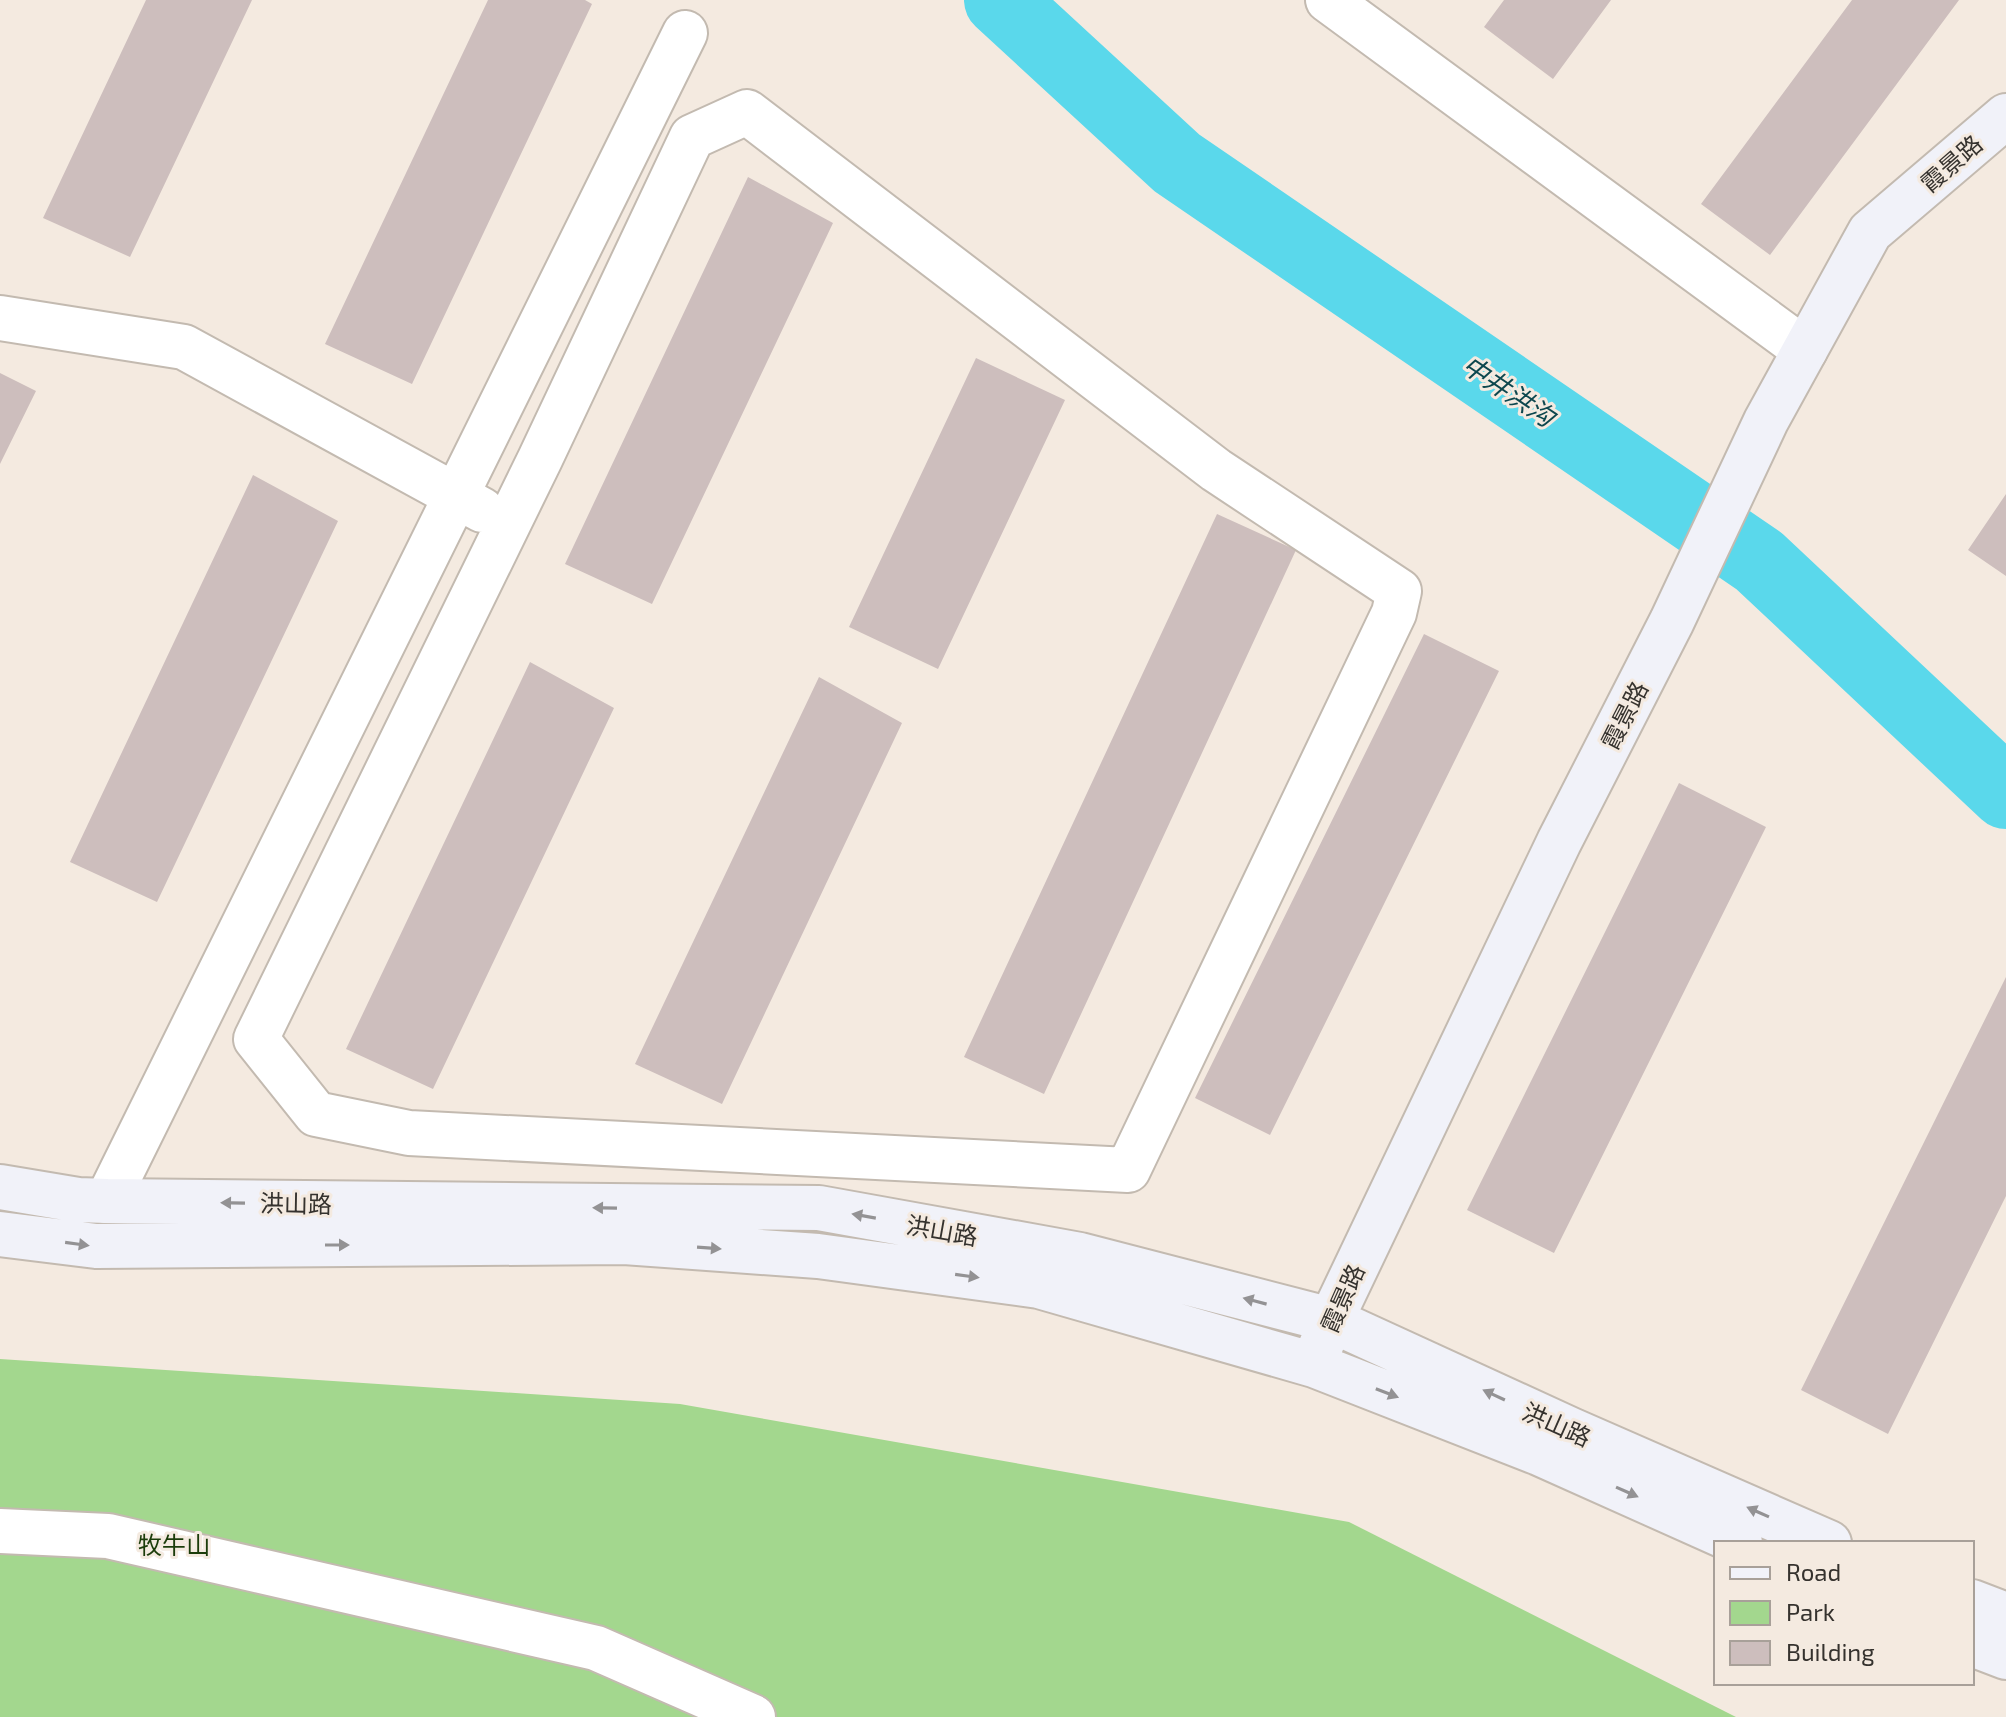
<svg xmlns="http://www.w3.org/2000/svg" width="2006" height="1717" viewBox="0 0 2006 1717" font-family="'Exo 2','Noto Sans SC',sans-serif">
  <style>
    .green { fill: #a3d78e }
    .lines { fill: none; stroke-linecap: round; stroke-linejoin: round }
    .river { stroke: #5ad8eb; stroke-width: 72 }
    .building { fill: #cdbebd }
    .street-casing { stroke: #c3bab0; stroke-width: 48 }
    .secondary-casing { stroke: #c3bab0; stroke-width: 48 }
    .street { stroke: #fff; stroke-width: 44 }
    .secondary { stroke: #f1f2f9; stroke-width: 44 }
    .oneway { fill: #939294 }
    .labels { text-anchor: middle; dominant-baseline: central; stroke-width: 6; stroke-linejoin: round; paint-order: stroke }
    .street-label { font-size: 24px; fill: #35322e; stroke: #f4eae0 }
    .park-label { font-size: 24px; fill: #1b3c0a; stroke: #f4eae0 }
    .water-label { font-size: 26px; font-style: italic; fill: #0d474e; stroke: #f4eae0 }
  </style>
  <rect width="100%" height="100%" fill="#f4eae0"/>
  <path class="green" d="M0,1359l680,45 669,118 387,195h-1736z"/>
  <g class="lines">
    <path class="river" d="M1000,0l177,163 582,398 247,232"/>
  </g>
  <path class="building" d="M146,0h106l-122,257 -87,-39z
    M488,0h97l7,4 -180,380 -87,-40z
    M1504,0h107l-58,79 -69,-52z
    M1852,0h107l-189,255 -69,-51z
    M748,177l85,46 -181,381 -87,-40z
    M976,358l89,42 -127,269 -89,-42z
    M0,373l36,18 -36,73z
    M253,475l85,46 -181,381 -87,-40z
    M2006,494v82l-38,-26z
    M1217,514l79,36 -252,544 -80,-37z
    M1424,634l75,37 -229,464 -75,-37z
    M530,662l84,46 -181,381 -87,-40z
    M819,677l83,46 -180,381 -87,-40z
    M1679,783l87,44 -212,426 -87,-43z
    M2006,977v219l-118,238 -87,-44z"/>
  <g class="lines">
    <defs>
      <path id="street" d="M1328,0l477,350
        M747,112l469,358 183,121 -5,22 -266,557 -719,-37 -93,-19 -60,-75 284,-580 152,-322z
        M0,318l184,29 298,163
        M107,1201l578,-1168
        M0,1531l108,5 488,112 157,69"/>
      <path id="secondary" d="M0,1187l78,13 29,1 712,7 261,47 251,65 240,110 258,113
        M0,1234l96,12 528,-4 194,14 221,30 275,79 225,88 201,90
        M1320,1348l11,-28 228,-478 113,-221 94,-200 104,-189 136,-116
        M1972,1602l34,13
        M1972,1644l34,13"/>
    </defs>
    <use href="#street" class="street-casing"/>
    <use href="#secondary" class="secondary-casing"/>
    <use href="#street" class="street"/>
    <use href="#secondary" class="secondary"/>
  </g>
  <defs><path id="oneway-solid" d="M-6-.8H1V-3.2L6.5 0L1 3.2V.8H-6Z" transform="scale(2)"/></defs>
  <g class="oneway">
    <use href="#oneway-solid" transform="translate(233 1203) rotate(-179)"/>
    <use href="#oneway-solid" transform="translate(605 1208) rotate(-179)"/>
    <use href="#oneway-solid" transform="translate(864 1216) rotate(-170)"/>
    <use href="#oneway-solid" transform="translate(77 1244) rotate(8)"/>
    <use href="#oneway-solid" transform="translate(337 1245)"/>
    <use href="#oneway-solid" transform="translate(709 1248) rotate(4)"/>
    <use href="#oneway-solid" transform="translate(967 1276) rotate(8)"/>
    <use href="#oneway-solid" transform="translate(1255 1301) rotate(-165)"/>
    <use href="#oneway-solid" transform="translate(1387 1393) rotate(21)"/>
    <use href="#oneway-solid" transform="translate(1494 1395) rotate(-155)"/>
    <use href="#oneway-solid" transform="translate(1627 1492) rotate(24)"/>
    <use href="#oneway-solid" transform="translate(1758 1512) rotate(-156)"/>
  </g>
  <g class="labels">
    <g class="street-label">
      <text transform="translate(1951 163) rotate(-41)">霞景路</text>
      <text transform="translate(1624 715) rotate(-63)">霞景路</text>
      <text transform="translate(296 1203) rotate(1)">洪山路</text>
      <text transform="translate(942 1230) rotate(10)">洪山路</text>
      <text transform="translate(1342 1298) rotate(-66)">霞景路</text>
      <text transform="translate(1557 1424) rotate(24)">洪山路</text>
    </g>
    <g class="park-label">
      <text x="174" y="1544">牧牛山</text>
    </g>
    <g class="water-label">
      <text transform="translate(1509 390) rotate(34)">中井洪沟</text>
    </g>
  </g>
  <rect x="1714" y="1541" width="260" height="144" fill="#f4eae0" stroke="#a8a099" stroke-width="2"/>
  <rect x="1730" y="1567" width="40" height="12" fill="#f1f2f9" stroke="#a8a099" stroke-width="2"/>
  <text x="1786" y="1581" font-size="24" fill="#35322e">Road</text>
  <rect x="1730" y="1601" width="40" height="24" fill="#a3d78e" stroke="#a8a099" stroke-width="2"/>
  <text x="1786" y="1621" font-size="24" fill="#35322e">Park</text>
  <rect x="1730" y="1641" width="40" height="24" fill="#cdbebd" stroke="#a8a099" stroke-width="2"/>
  <text x="1786" y="1661" font-size="24" fill="#35322e">Building</text>
</svg>
